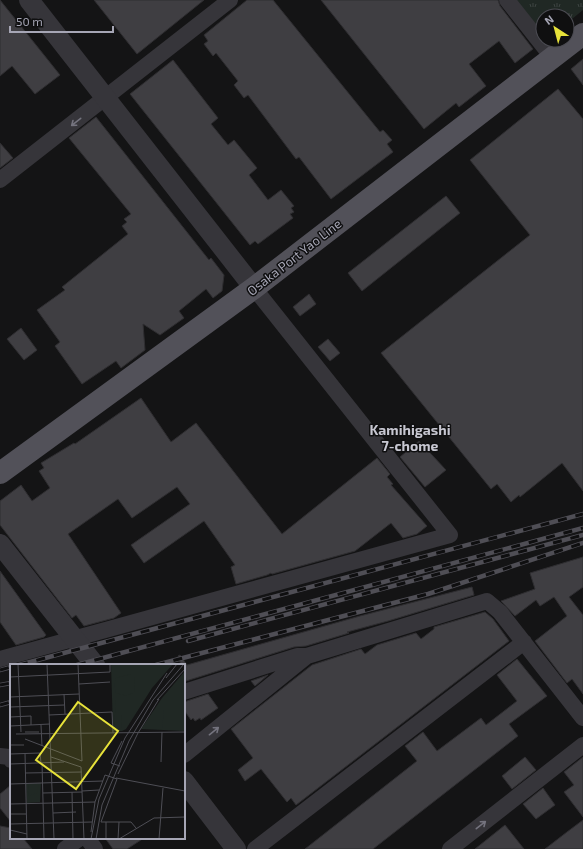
<svg xmlns="http://www.w3.org/2000/svg" width="583" height="849" viewBox="0 0 583 849" font-family="'Exo 2',sans-serif">
  <style>
    .grass { fill: url(#grass-tufts) }
    .building { fill: #3f3e42; stroke: #2f2e31 }
    .lines { fill: none; stroke-linecap: round; stroke-linejoin: round }
    .minor { stroke: #36353a; stroke-width: 16 }
    .tertiary { stroke: #36353a; stroke-width: 20 }
    .primary { stroke: #525159; stroke-width: 22 }
    .rail-casing { stroke: #4f4e55; stroke-width: 4.5 }
    .rail { stroke: #0f0f10; stroke-width: 3; stroke-dasharray: 9; stroke-linecap: butt }
    .oneway { stroke: #74737e }
    .labels { text-anchor: middle; dominant-baseline: central; stroke-width: 3; stroke-linejoin: round; paint-order: stroke }
    .street-label { font-size: 13px; fill: #a6a6b5; stroke: #0f0f10 }
    .neighbourhood-label { font-size: 14px; font-weight: bold; fill: #c7c7d1; stroke: #0f0f10 }
    .inset-road { fill: none; stroke: #4e4e55; stroke-width: 1 }
    .view { fill: #e7e23a; fill-opacity: 0.15; stroke: #e7e23a; stroke-width: 2 }
    .inset-edge { fill: none; stroke: #a6a6b5; stroke-width: 2 }
  </style>
  <defs>
    <pattern id="grass-tufts" width="24" height="20" patternUnits="userSpaceOnUse"><rect width="24" height="20" fill="#202824"/><path d="M3 7l-1-3M5 7V3M7 7l1-3M15 17l-1-3M17 17v-4M19 17l1-3" fill="none" stroke="#3d4442"/></pattern>
  </defs>
  <rect width="100%" height="100%" fill="#141415"/>
  <path class="grass" d="M514,0h69v10l-16,13v-7h-24v21z"/>
  <path class="building" d="M0,0l60,75 -25,19 -23,-28 -12,10z
    M94,0h110l-67,54z
    M247,0h26l107,132 3,-2 9,10 -5,4 6,8 -62,47 -32,-42 -3,2 -48,-64 -4,3 -10,-13 4,-4 -22,-28 -3,3 -9,-12 4,-3 -4,-6z
    M321,0h177l2,6 33,43 -18,14 -16,-22 -30,23 17,22 -27,21 -3,-4 -32,26z
    M583,59v26l-12,-16z
    M173,60l45,58 -7,6 17,21 6,-5 23,28 -8,7 19,25 13,-10 13,16 -3,2 3,4 -4,2 3,4 -35,26 -3,-3 -5,4 -120,-151z
    M558,89l25,30v372l-21,-28 -42,34 -1,-2 -8,7 -14,-18 -6,5 -110,-136 149,-118 -60,-75z
    M96,117l113,143 2,-2 13,17 -2,16 -9,7 -7,-9 -27,22 5,7 -24,17 -17,-11 2,26 -24,18 -5,-7 -34,23 -27,-38 5,-4 -23,-32 28,-20 -3,-3 66,-53 -6,-8 5,-4 -3,-3 7,-5 -62,-76z
    M0,143l13,15 -13,10z
    M446,196l14,17 -98,78 -14,-18z
    M309,294l7,10 -16,12 -7,-9z
    M21,328l16,22 -13,10 -17,-21z
    M328,339l12,14 -10,8 -12,-14z
    M141,398l30,44 25,-19 86,111 95,-76 13,16 -3,3 6,7 -2,1 36,41 -10,8 -14,4 -12,-15 -36,28 -83,23 -1,-1 -4,2 -31,9 -5,-17 4,-2 -31,-44 -60,42 -13,-18 59,-41 -13,-17 -45,31 -14,-19 -50,35 53,79 -7,5 -30,8 -8,-11 -4,3 -72,-93v-24l21,-16 11,16 18,-13 -11,-17 5,-3 -3,-5 33,-20 1,1z
    M419,441l27,29 -21,17 -25,-30z
    M583,557v30l-14,10 14,18v79l-11,-15 -5,4 -32,-42 32,-25 -13,-19 -14,9 -4,-6 -21,16 -14,-15 34,-12 -5,-16z
    M0,571l46,64 -2,2 -28,8 -16,-23z
    M472,587l2,8 -86,26 -41,11 2,1 -43,13 -12,1 -108,34 -2,-16h-3l-3,-9 2,-1 7,10 14,-4 159,-45z
    M485,612l8,7 16,22 -213,164 -5,-7 -4,4 -26,-33 -16,12 -7,-11 15,-12 -22,-29 81,-64 49,-16 4,5 12,-9 39,-12 5,6 13,-10v-2z
    M517,659l30,37 -38,28 9,12 -145,113h-68l112,-88 -12,-15 18,-14 14,19 44,-33 5,7 31,-24 -20,-26z
    M268,675l-13,11 -4,-5z
    M208,694l10,14 -17,12 -1,-2 -5,3 -2,-3 -2,2 -7,-10v-8z
    M525,757l11,13 -24,19 -10,-13z
    M583,757v60l-19,-25 10,-7 -10,-13z
    M11,785v37l-11,-14v-14z
    M543,788l12,17 -19,14 -13,-15z
    M583,820v29h-38l22,-17z
    M505,825l19,24h-49z
    M0,826l11,2v10h12l9,11h-32z
    M105,838h39l-17,11h-14z"/>
  <g class="lines">
    <path class="minor" d="M507,0l45,57
      M0,180l230,-180
      M0,659l450,-124 -196,-247
      M184,692l113,-36h10l180,-55 13,11 83,106
      M184,755l123,-99
      M0,756l9,1 2,3
      M87,838l8,11
      M65,849l15,-11
      M255,849l269,-207
      M450,849l133,-104"/>
    <path class="tertiary" d="M29,0l225,288
      M0,544l95,121
      M184,781l52,68"/>
    <path class="primary" d="M0,473l254,-185 329,-254"/>
    <defs>
      <path id="rail" d="M188,641l395,-106
        M19,665l564,-151
        M77,665l506,-137
        M156,665l272,-71 155,-51
        M0,670l11,-3
        M0,685l11,-2
        M0,705l11,-3"/>
    </defs>
    <use href="#rail" class="rail-casing"/>
    <use href="#rail" class="rail"/>
  </g>
  <defs><path id="oneway-shaft" d="M-6 0H5M1.5-3L5.5 0L1.5 3" fill="none" stroke-width="1.6" stroke-linecap="round" stroke-linejoin="round"/></defs>
  <g class="oneway">
    <use href="#oneway-shaft" transform="translate(76 122) rotate(142)"/>
    <use href="#oneway-shaft" transform="translate(214 731) rotate(-39)"/>
    <use href="#oneway-shaft" transform="translate(481 825) rotate(-38)"/>
  </g>
  <g class="labels">
    <g class="street-label">
      <text transform="translate(294 257) rotate(-38)">Osaka Port Yao Line</text>
    </g>
    <g class="neighbourhood-label">
      <text x="410" y="429">Kamihigashi<tspan x="410" dy="16">7-chome</tspan></text>
    </g>
  </g>
  <g transform="translate(10 664)">
    <rect width="175" height="175" fill="#141415"/>
    <path d="M101,0h62l-21,24 -26,41 -4,2h-9zM175,7v60l-44,-2 21,-31zM31,119l-1,19 -13,1 -1,-19z" fill="#202824"/>
    <path d="M121,10l4,3 -1,15 -7,4 -11,-3 -2,-9 2,-6zM105,36h7v13h-6zM154,46h21v18h-23zM104,51h7l1,13h-7zM19,121h10l-2,8 -9,3z" fill="#202824"/>
    <path class="inset-road" d="M8,0l3,68M37,0l7,175M0,13l100,-5v-8M156,14l11,-14M69,20l31,-2M54,30l1,20M0,33l69,-3M147,36l28,-31M0,43l54,-2M39,51l63,-3 1,21M0,53l21,-1v9M31,61l1,21M0,62l40,-2M15,68h14M6,70l169,-2M15,75l57,22 -4,-97M0,81h14M15,89l2,86M0,90l30,-1 1,10M41,93l30,10 3,72M151,98l1,-30M32,99l2,76M0,100l54,-2M110,102l-9,-3 11,-22M15,109l57,-1M108,110l20,-41 21,-34M106,114l69,13M0,120l93,-3M72,127l17,-1M62,128l1,47M33,129l39,-1M0,140l85,-2M43,149l23,-1M0,150h16M96,158v17M0,160l82,-2M0,166l17,4M81,168l4,-30 10,-27 12,4 -16,43h30l5,6M81,175l8,-40 26,-61 42,-65M86,175l6,-34 27,-64 24,-41 31,-36M108,175l1,-17M109,175l35,-21 31,-1M149,175l4,-51"/>
    <path class="view" d="M68,38l40,29 -42,58 -40,-29z"/>
    <rect width="175" height="175" class="inset-edge"/>
  </g>
  <g transform="translate(555 28) rotate(324)"><circle r="19" fill="#0f0f10" stroke="#4b4b52"/>
  <path d="M0-3L7 15L0 10L-7 15Z" fill="#e7e23a"/>
  <text y="-6" font-size="11" font-weight="bold" text-anchor="middle" fill="#a6a6b5">N</text>
  </g>
  <path d="M10 26v6h103v-6" fill="none" stroke="#a6a6b5" stroke-width="2"/>
  <text x="16" y="26" font-size="12" fill="#a6a6b5" stroke="#0f0f10" stroke-width="3" paint-order="stroke">50 m</text>
</svg>
